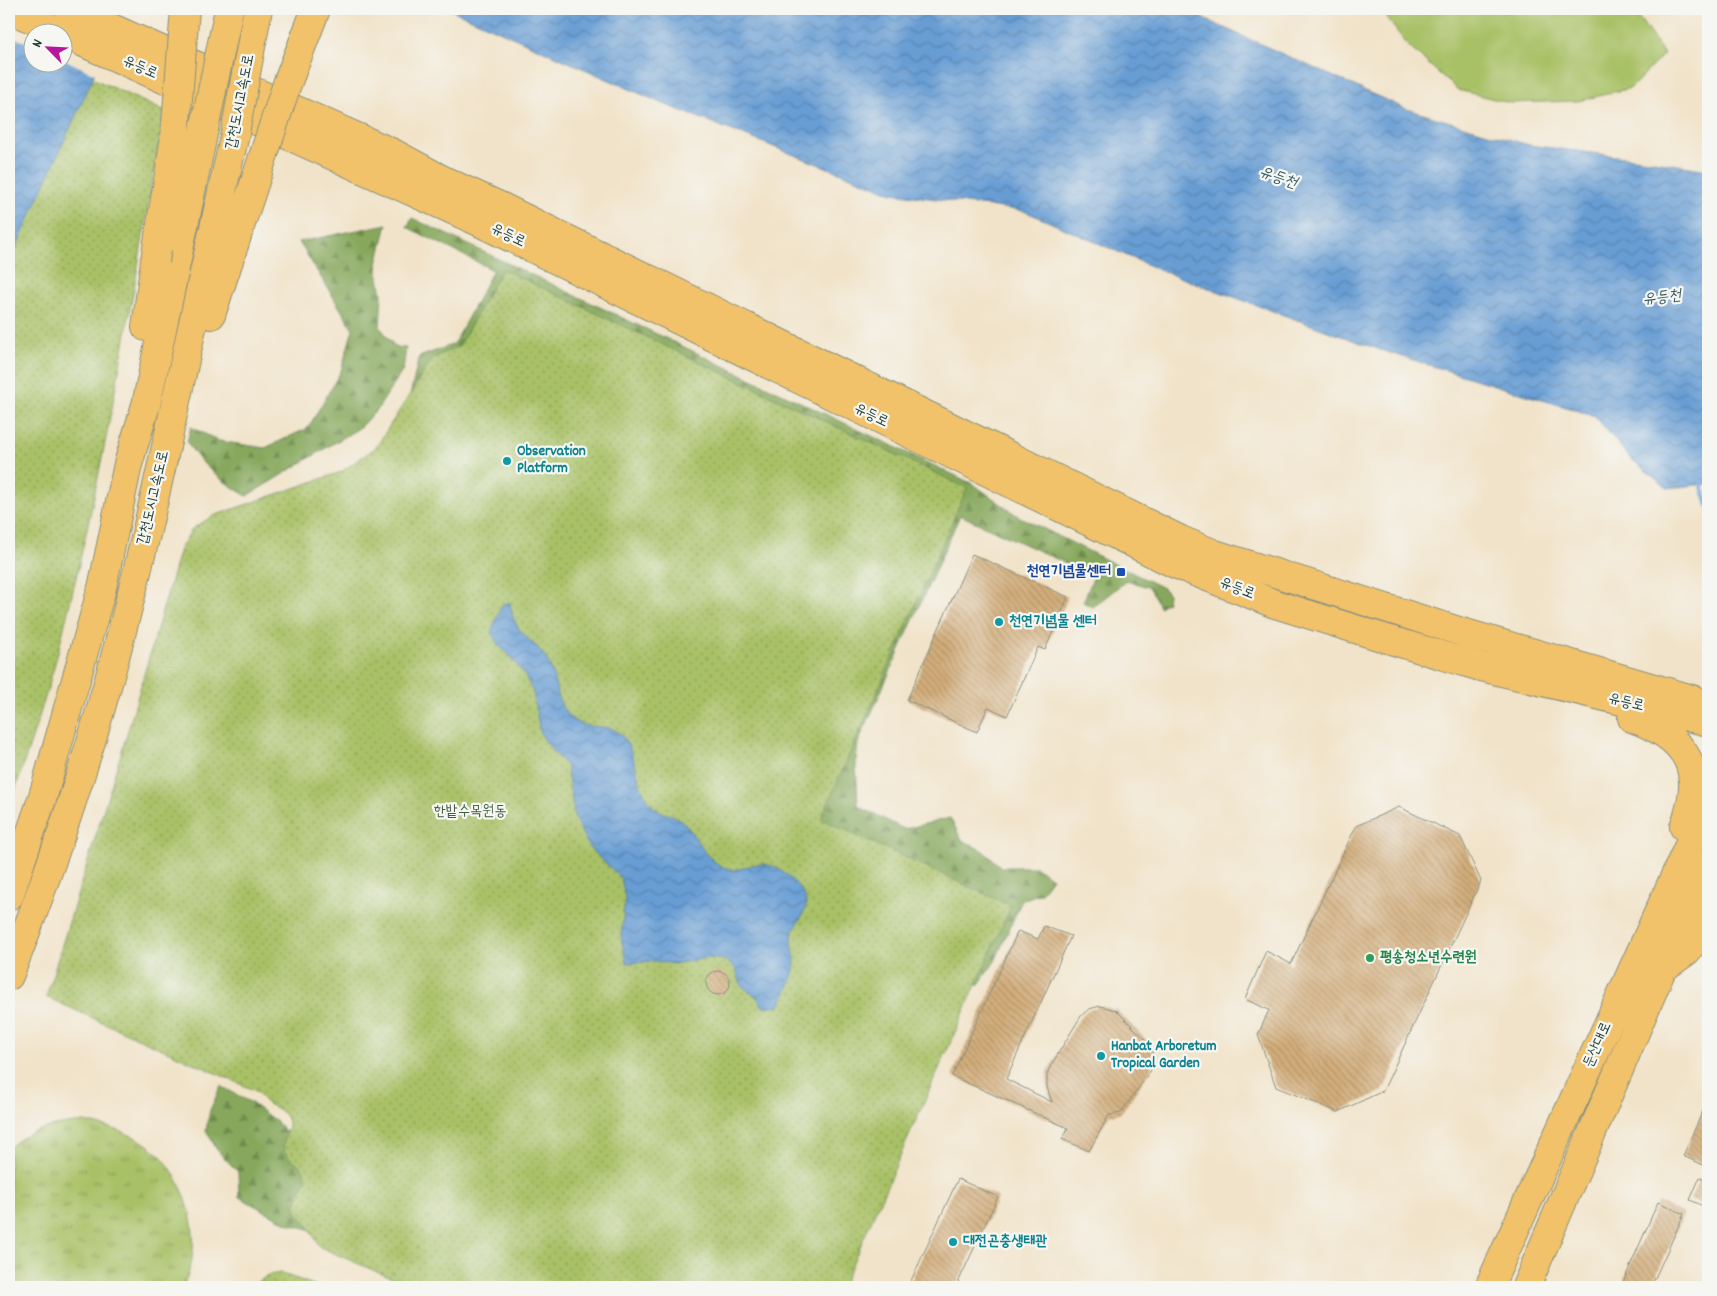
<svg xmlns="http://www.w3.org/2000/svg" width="1717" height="1296" viewBox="0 0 1717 1296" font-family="Dekko,'Poor Story',sans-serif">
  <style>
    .grass { fill: url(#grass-tufts); stroke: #647f4d }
    .forest { fill: url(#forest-firs); stroke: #527248 }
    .park { fill: url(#park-dots); stroke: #647f4d }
    .pitch { fill: #a9c166; stroke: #647f4d }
    .water { fill: url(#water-waves); stroke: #446d84; fill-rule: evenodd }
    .pier { fill: #f1e3c9 }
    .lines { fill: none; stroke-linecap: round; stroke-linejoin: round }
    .stream { stroke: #689dd4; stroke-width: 4.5 }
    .building { fill: url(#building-back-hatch) }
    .major-casing { stroke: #88907e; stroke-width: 30 }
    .highway-casing { stroke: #88907e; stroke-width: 30 }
    .major { stroke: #f2c26a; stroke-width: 28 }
    .highway { stroke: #f2c26a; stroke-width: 28 }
    .highway-bridge-casing { stroke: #88907e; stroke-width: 30; stroke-linecap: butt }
    .highway-bridge { stroke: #f2c26a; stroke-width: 28 }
    .culture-dot { fill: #0f9aa8; stroke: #f6f6f2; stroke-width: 2 }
    .transit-dot { fill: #1a4fb4; stroke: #f6f6f2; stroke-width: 2 }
    .leisure-dot { fill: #2e9e5b; stroke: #f6f6f2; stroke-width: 2 }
    .labels { text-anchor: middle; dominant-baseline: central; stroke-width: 4.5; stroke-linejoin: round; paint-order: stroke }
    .street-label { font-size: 15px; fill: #1f3d34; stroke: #f6f6f2 }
    .culture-label { font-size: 15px; font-weight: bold; fill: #0d838f; stroke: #f6f6f2; text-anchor: start }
    .transit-label { font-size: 15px; font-weight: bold; fill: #164399; stroke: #f6f6f2; text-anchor: end }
    .park-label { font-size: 15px; fill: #425e40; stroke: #f6f6f2 }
    .leisure-label { font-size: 15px; font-weight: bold; fill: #27864d; stroke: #f6f6f2; text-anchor: start }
    .water-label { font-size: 16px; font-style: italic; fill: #355a64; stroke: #f6f6f2 }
  </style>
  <defs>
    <pattern id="grass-tufts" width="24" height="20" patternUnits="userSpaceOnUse" patternTransform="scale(1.25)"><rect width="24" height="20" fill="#a9c166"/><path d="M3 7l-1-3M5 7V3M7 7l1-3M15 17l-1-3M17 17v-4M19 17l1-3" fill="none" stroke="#899e55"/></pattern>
    <pattern id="forest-firs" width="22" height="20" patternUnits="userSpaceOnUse" patternTransform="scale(1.25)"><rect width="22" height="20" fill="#86a75b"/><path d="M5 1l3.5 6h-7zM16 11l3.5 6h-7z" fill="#6d894c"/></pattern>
    <pattern id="park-dots" width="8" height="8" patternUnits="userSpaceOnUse" patternTransform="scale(1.25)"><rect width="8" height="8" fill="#a9c166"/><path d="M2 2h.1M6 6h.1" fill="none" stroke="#899e55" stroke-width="1.8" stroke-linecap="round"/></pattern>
    <pattern id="water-waves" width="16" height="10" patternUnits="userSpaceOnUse" patternTransform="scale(1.25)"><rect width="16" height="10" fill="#689dd4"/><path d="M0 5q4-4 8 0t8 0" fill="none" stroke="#5581ad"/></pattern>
    <pattern id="building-back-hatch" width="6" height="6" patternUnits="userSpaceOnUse" patternTransform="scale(1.25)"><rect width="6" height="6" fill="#d4ae7b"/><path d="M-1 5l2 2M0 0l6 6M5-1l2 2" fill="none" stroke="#ab8f66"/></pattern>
  </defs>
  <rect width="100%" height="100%" fill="#f6f6f2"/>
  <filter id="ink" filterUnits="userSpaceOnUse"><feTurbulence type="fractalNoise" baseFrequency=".02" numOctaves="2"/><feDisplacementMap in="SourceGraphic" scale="10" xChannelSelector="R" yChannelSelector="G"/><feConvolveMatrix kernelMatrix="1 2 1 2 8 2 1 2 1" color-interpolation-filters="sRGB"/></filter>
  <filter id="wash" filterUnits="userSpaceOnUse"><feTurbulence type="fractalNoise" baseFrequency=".0096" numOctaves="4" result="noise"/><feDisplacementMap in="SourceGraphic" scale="20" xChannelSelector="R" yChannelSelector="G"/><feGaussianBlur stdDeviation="1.12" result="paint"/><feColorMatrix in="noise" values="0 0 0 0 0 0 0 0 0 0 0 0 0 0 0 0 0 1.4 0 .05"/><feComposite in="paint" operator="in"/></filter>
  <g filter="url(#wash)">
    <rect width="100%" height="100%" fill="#f1e3c9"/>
    <path class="grass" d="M84,1122c25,5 47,10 68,26 36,29 55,98 30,139h-173v-139c20,-20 49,-23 75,-26z"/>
    <path class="forest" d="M412,218l561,266 45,32 145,72 5,5 -1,9 -7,5 -10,-19 -23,-8 -34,27 -10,-5 11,-26 -134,-61 -102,228 -2,19 2,44 46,23 46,-11 12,22 21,11 18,16h35l16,11 -11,15 -19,7 -27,61 -16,23 -16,6 -132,-150 -424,-432 12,-51 35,-13 39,-74 -86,-43z
      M387,224l-10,40 5,31 -2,32 15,20 11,1 -3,22 -26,40 -18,18 -112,68c-24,-14 -46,-30 -60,-54l4,-15 28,14 46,7 43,-20 33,-57 12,-42 -54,-87z
      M221,1086l29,16 28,21 21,24 31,88 -43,-12 -48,-26 -1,-25 -21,-22 -11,-20 4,-20z"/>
    <path class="park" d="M92,78l72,33c-29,176 -59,352 -102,525 -14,59 -35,116 -53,173v-546z
      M502,269l465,219 -146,331 190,87 -169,381h-430l-92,-40 -15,-26 -8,-7 -2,-9 11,-26c-1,-3 -2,-9 -4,-11 -6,-8 -17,-10 -18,-20 -2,-13 10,-22 0,-34 -10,-10 -16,-5 -26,-22l-212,-95 81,-263 53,-185 12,-20 21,-13 128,-44 35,-25 57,-89 26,-12z
      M280,1273l40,14h-71l20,-12z"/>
    <path class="pitch" d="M1380,9h253l31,45 -33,34 -53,13 -68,2 -52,-13 -50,-44z"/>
    <path class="water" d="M9,9h115l-115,254zM32,32h30v30h-30z
      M449,9h733l224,100 123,36 119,15 60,10v314l-41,4 -38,-31 -34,-41 -215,-66 -218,-79 -138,-60 -132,-18 -231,-90z
      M510,602c3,36 27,36 39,62 9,20 6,44 26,57 16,11 35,-1 48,16 13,17 12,41 23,60 12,21 26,14 36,24 13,12 19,31 33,41 23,16 27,2 47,2 16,0 38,20 43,34 5,12 -9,24 -12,35 -3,11 2,19 2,29 -1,16 -9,29 -15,43l-17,2 -5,-9 -16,-12 -7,-18 -10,-8 -18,-2 -33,6 -20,-3 -27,2 -6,-25 4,-40 -4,-20 -32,-31 -14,-28 -9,-54 -12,-12 -14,-20 -7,-41 -9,-18 -14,-18 -12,-11 -7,-13 11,-27z"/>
    <path class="pier" d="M9,9h104l12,4 -28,62 -34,-16 -1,-27h-30v13l-23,-10z"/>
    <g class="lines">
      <path class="stream" d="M1700,480l8,25"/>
    </g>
    <g id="blocks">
      <path class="building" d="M972,554l96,43 -23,53 -7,-3 -31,69 -19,-9 -11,25 -70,-32z
        M1399,807l61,29 21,45 -98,210 -45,21 -62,-25 -18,-52 11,-25 -24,-11 21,-48 25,13 65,-138z
        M1044,926l27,10 -65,143 46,23 -5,-15v-13l4,-9 30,-49 8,-7 11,-3 16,4 33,33 4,12 -2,15 -30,43 -12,2 -20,36 -27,-12 6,-11 -116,-52 66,-145 20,8z
        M706 983a12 12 0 1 1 24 0a12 12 0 1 1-24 0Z
        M1708,1099v68l-25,-11z
        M1700,1177l8,4v27l-18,-8z
        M958,1179l40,18 -42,90h-48z
        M1658,1202l26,12 -33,73h-30z"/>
    </g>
  </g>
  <g filter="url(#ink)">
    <use href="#blocks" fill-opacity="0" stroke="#88907e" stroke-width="1"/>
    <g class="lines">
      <defs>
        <path id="major" d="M9,9l52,23
          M69,9l324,144 52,28 59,27 677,332 34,14 250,79 230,67
          M62,33l415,188 698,343 100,40 125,39 81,24 227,55
          M1632,718c56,20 74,52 52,109
          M1666,966l21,-15 21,-29
          M1489,1287l219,-484
          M1526,1287l182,-425"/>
        <path id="highway" d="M211,315l23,-70
          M146,327l9,-66
          M9,896l34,-100 59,-208 26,-124 18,-59 35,-165
          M9,976c34,-87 65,-175 91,-265 45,-155 76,-313 111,-470"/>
      </defs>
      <use href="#major" class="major-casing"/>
      <use href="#highway" class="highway-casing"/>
      <use href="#major" class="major"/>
      <use href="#highway" class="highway"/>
      <defs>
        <path id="highway-bridge" d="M181,240l48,-231
          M211,241l23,-103 24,-129
          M234,245l53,-161 29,-75
          M155,261l20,-124 10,-128"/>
      </defs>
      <use href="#highway-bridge" class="highway-bridge-casing"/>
      <use href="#highway-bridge" class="highway-bridge"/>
    </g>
  </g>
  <g class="culture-dot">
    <circle cx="507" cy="461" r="5"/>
    <circle cx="999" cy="622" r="5"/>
    <circle cx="1101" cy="1056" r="5"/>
    <circle cx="953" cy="1242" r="5"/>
  </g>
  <rect class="transit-dot" x="1116" y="567" width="10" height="10" rx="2.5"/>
  <circle class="leisure-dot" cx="1370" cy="958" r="5"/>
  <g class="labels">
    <g class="street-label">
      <text transform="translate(140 68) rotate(24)">유등로</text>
      <text transform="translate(241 102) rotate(-79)">갑천도시고속도로</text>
      <text transform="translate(508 236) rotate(26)">유등로</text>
      <text transform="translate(871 416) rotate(26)">유등로</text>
      <text transform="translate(154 498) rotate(-77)">갑천도시고속도로</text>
      <text transform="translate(1237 589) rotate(22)">유등로</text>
      <text transform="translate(1626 703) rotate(14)">유등로</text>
      <text transform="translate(1598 1045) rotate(-66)">둔산대로</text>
    </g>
    <g class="culture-label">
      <text x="517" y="452">Observation<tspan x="517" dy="17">Platform</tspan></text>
      <text x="1009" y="622">천연기념물 센터</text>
      <text x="1111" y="1047">Hanbat Arboretum<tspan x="1111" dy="17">Tropical Garden</tspan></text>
      <text x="963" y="1242">대전곤충생태관</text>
    </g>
    <g class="transit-label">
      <text x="1111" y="572">천연기념물센터</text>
    </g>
    <g class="park-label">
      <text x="470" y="812">한밭수목원동</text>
    </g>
    <g class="leisure-label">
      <text x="1380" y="958">평송청소년수련원</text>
    </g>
    <g class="water-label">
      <text transform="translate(1278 178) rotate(19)">유등천</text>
      <text transform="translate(1662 298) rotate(-7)">유등천</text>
    </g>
  </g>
  <rect width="1717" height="1296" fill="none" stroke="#f6f6f2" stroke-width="30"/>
  <g transform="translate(48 48) rotate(294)"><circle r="24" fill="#f6f6f2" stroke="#a0aca6"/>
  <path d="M0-4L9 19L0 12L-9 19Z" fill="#b5179e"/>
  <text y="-8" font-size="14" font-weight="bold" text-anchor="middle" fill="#1f3d34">N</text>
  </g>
</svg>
